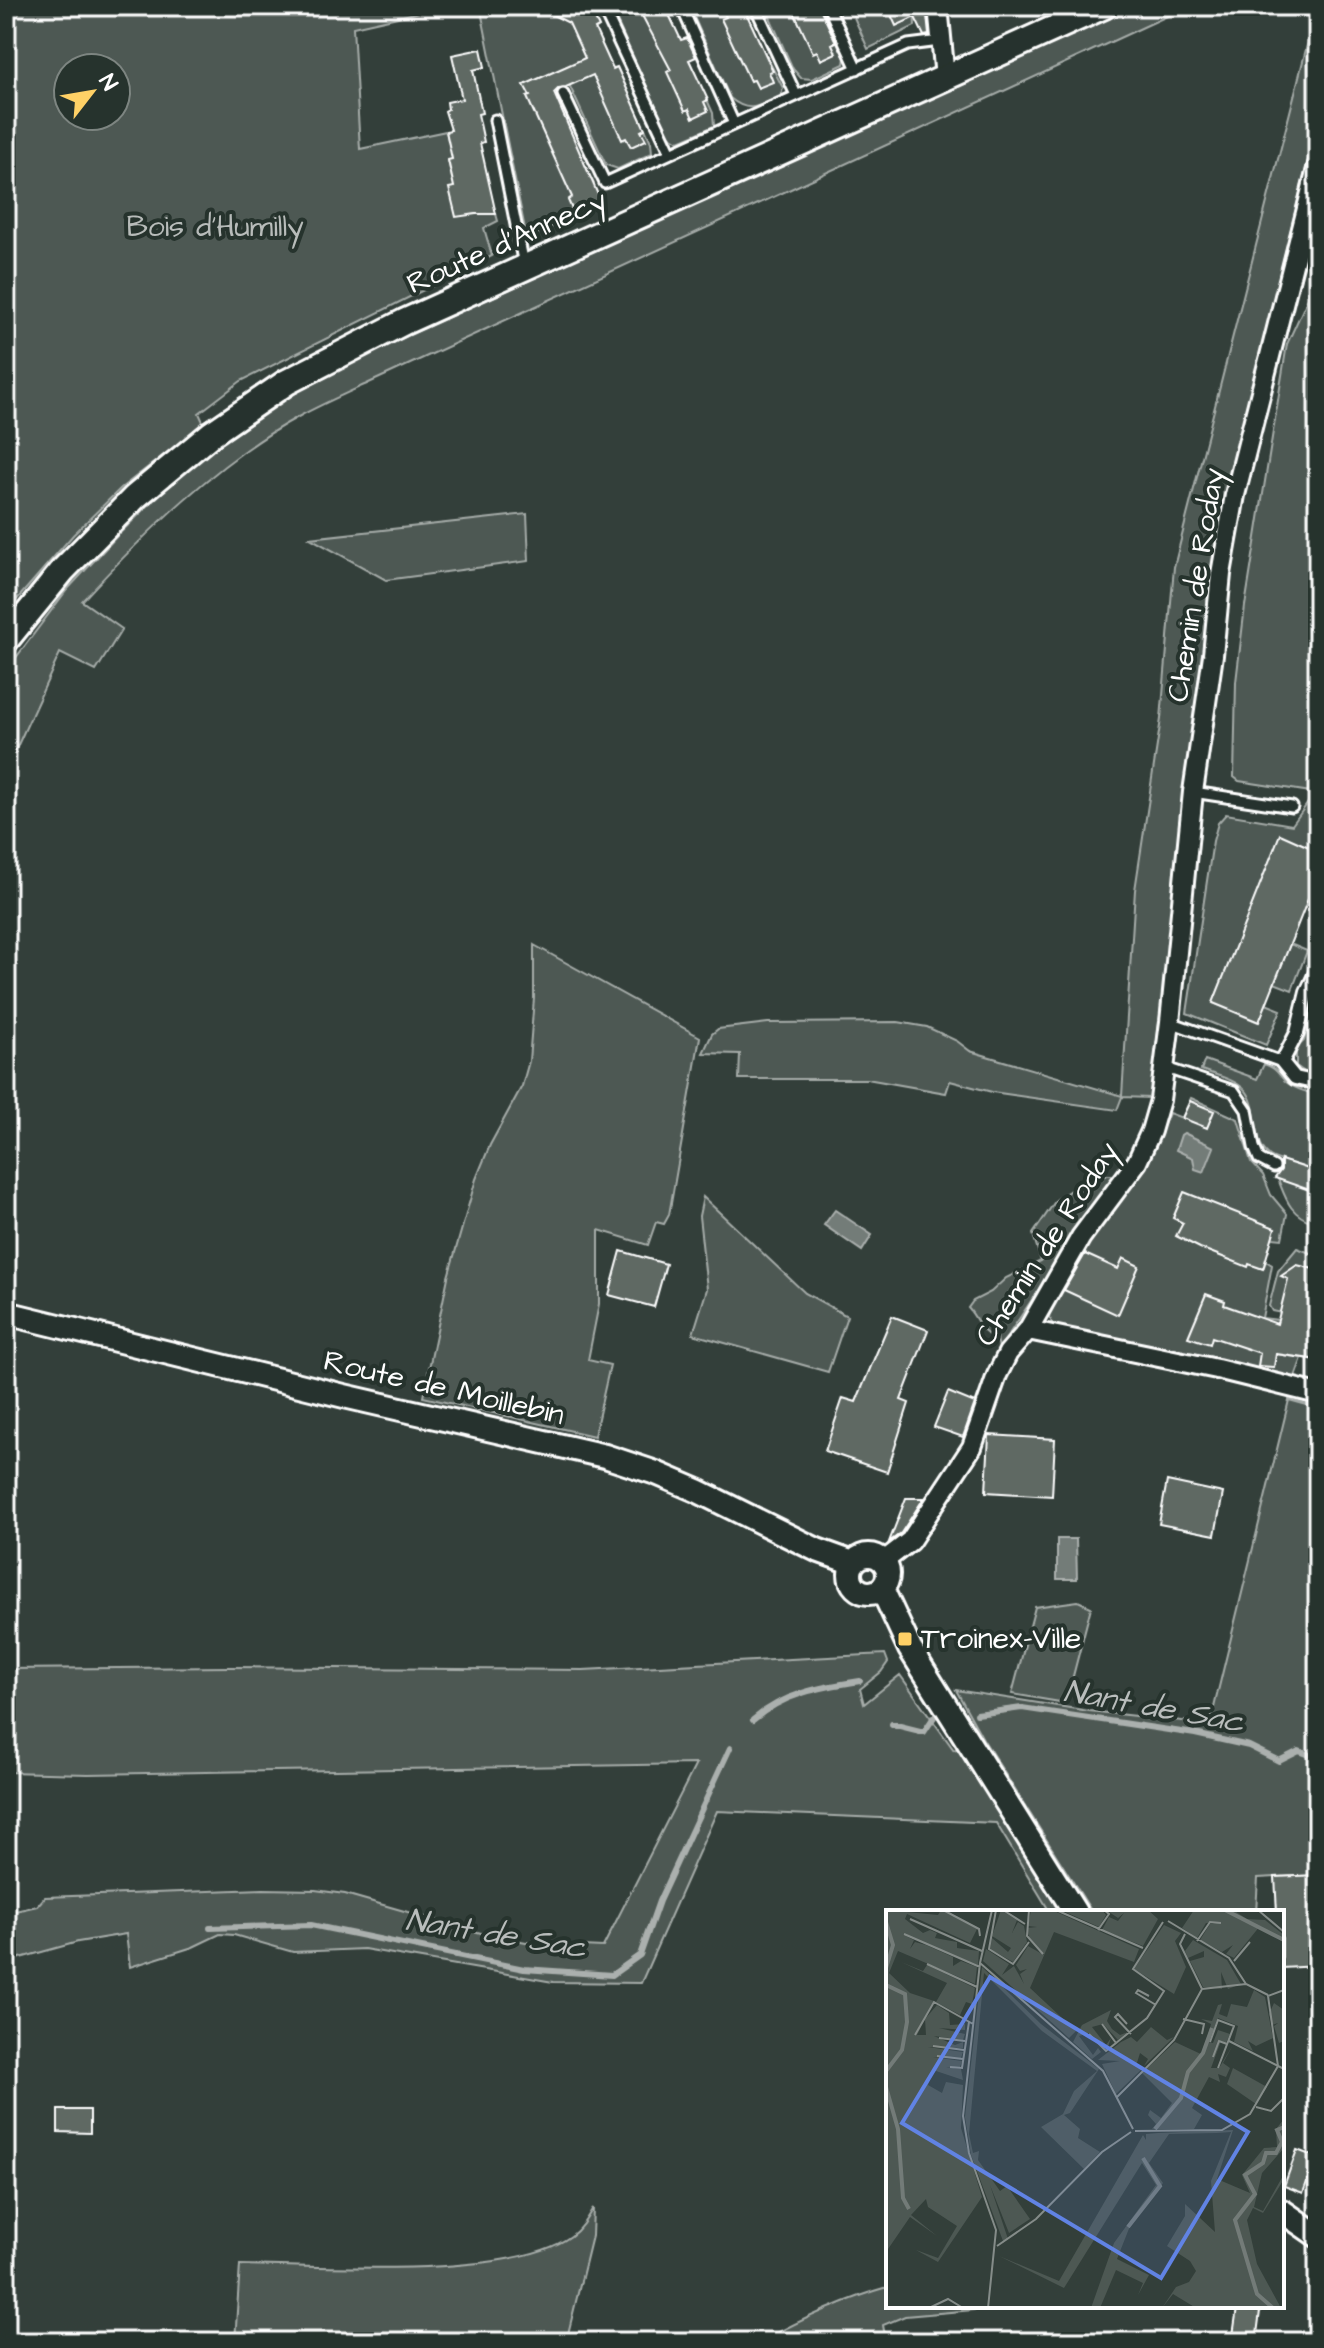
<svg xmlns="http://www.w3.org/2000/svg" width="1324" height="2348" viewBox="0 0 1324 2348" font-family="'Architects Daughter',sans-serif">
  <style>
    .green { fill: #4d5853; stroke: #a6aca9; stroke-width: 2; fill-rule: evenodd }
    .water { fill: #737b78; stroke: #abb0ae; stroke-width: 2 }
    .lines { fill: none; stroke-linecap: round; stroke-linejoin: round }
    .stream { stroke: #abb0ae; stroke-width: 6 }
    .building { fill: #5f6964; stroke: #fff; stroke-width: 2 }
    .service-casing { stroke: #fff; stroke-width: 15 }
    .pedestrian-casing { stroke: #fff; stroke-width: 18 }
    .minor-casing { stroke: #fff; stroke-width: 24 }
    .tertiary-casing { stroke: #fff; stroke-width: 28 }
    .secondary-casing { stroke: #fff; stroke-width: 30 }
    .service { stroke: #26332d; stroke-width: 9 }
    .pedestrian { stroke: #26332d; stroke-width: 12 }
    .minor { stroke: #26332d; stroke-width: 18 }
    .tertiary { stroke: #26332d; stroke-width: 22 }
    .secondary { stroke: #26332d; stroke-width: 24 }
    .poi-dot { fill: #ffd166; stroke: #26332d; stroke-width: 3 }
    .labels { text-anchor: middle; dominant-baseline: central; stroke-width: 8; stroke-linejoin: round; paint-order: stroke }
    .park-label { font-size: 30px; fill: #b8bcba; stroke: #26332d }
    .street-label { font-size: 30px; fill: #fff; stroke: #26332d }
    .poi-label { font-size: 30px; fill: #fff; stroke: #26332d; text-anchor: start }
    .water-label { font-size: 32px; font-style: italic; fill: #b9bdbc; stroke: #26332d }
    .inset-river { fill: none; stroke: #737b78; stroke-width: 4 }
    .inset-road { fill: none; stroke: #858c89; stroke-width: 2 }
    .view { fill: #6183e4; fill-opacity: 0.15; stroke: #6183e4; stroke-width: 4 }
    .inset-edge { fill: none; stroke: #fff; stroke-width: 4 }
  </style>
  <rect width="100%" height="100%" fill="#333f3a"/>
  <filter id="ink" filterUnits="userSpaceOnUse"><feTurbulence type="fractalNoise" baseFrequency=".0125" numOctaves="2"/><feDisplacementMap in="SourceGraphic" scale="16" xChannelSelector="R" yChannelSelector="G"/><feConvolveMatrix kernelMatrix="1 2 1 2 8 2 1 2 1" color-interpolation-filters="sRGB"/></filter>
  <g filter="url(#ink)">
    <path class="green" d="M6,6h441l-94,21 7,122 86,-18 4,18 7,9 -9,3 4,17 24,36h20l2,7 -14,7 8,28 -251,125 -42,32 5,11 -83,64 -48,47 -67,77zM68,68h48v48h-48z
      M480,6h109l10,21 -4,3 18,38 4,-1 34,75 1,11 -34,16 -12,-4 -44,-96 -16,7 21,107 22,-9 5,10 -26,16 7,16 -48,23z
      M610,6h55l48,107 1,13 -35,15 -10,-6z
      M689,6h54l10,22 -22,11 10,23 23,-11 19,37 -2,8c-21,9 -31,19 -51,2z
      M765,6h36l3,27 23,-11 18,36 -1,6 -32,15 -11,-1 -8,-9z
      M849,6h61l4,3 1,17 -47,23z
      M1133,6h56l-818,376c-24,11 -49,22 -73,35 -79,43 -155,118 -216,184l40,28 -26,42 -36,-18 -54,118v-100l60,-80 51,-55 63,-61 26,-21 86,-59 91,-48z
      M1317,6l1,96 -4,17v17l-81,327 -15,71 -68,564 -28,-1 -5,13 -125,-18 -42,-11 -4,12 -79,-14h-128l1,-25 -37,-1 9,-19 6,-5 50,-6 130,-1 29,5 30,14 13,10 152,45 13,-206 26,-171 13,-152z
      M1318,263v497l-7,32 -72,-11 -5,-4 2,-95 9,-76 42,-262 22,-48z
      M527,514l2,47 -143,19 -76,-42z
      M1310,800l8,1v50l-38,-16 -67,168 45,19 8,-18 15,6 -15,35 -79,-32 26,-172 5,-18 8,-9 66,11z
      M1290,944l17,7 -15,39 -18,-7z
      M534,945l166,92 -31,178 -5,9 -8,-2 -8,23 -49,-15v74l-11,56 22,5 -16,71 -171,-39 25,-120 28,-98 14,-34 32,-59 7,-25 5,-63z
      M1318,988v85c-9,4 -15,-2 -22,-7v-18l8,-7z
      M1205,1060l52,19 7,-15c13,5 12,7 21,17 9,8 22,11 33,14v110l-5,17c-23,-7 -27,-23 -35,-43l22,-13c-9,-3 -22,-5 -30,-10 -19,-13 -10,-48 -24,-65 -10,-12 -31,-16 -45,-21z
      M1191,1098l47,21 13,43 12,13 8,20 16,19 -5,25 -10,-1 3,-10 -72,-27 -18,40 78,28 3,-8 6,4 -10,53 25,3 -28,44 15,2 2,-13 26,4 -7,19 -241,-49 -5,-12 34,-70 64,-82 22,-51 13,5z
      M1092,1175h23l-116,174 -2,-11c-16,-2 -18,-18 -29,-30l5,-7 18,-9 15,-14 35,-17 -8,-27 23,-34z
      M703,1197l102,96 42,23 -19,56 -135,-38 14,-45 -8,-73z
      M1297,1248l21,8 -4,63 -42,-8 -3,-5 9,-35z
      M1289,1400l29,8v467l-60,3 -2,34h-164l-109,-173 -27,-49 133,21 121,13z
      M1078,1601l13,6 -25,96 -54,-9 23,-87z
      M885,1654l3,8 -7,10 -21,17 4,15 36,-29 54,75 6,-3 101,165h-11l-54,-89 -279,-12 -76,172 -88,-1 -189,-33 -71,3 -59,-17 -14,-1 -27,13 -63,20 -4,-33 -48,8 -72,20v-49l31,-7 8,-9 218,-8 52,1 30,4 143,41 49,9 66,3 93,-183 -608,10 -82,-2v-103l224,-2 353,3z
      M593,2208l-1,28 -26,106h-331l5,-77c76,1 272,15 331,-29 10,-7 16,-18 22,-28z
      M888,2287v19h131l-114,10 -22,9 3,17h-126c42,-23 82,-42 128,-55z"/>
    <path class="water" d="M1184,1133l30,14 -10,25 -9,-3 -2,-11 -17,-8 5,-15z
      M835,1210l37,25 -10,16 -38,-26z
      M1057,1539h19l1,40h-20z"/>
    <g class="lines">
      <path class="stream" d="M977,1714l45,-6 173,26 54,12 30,15 20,-10 16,6 3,-1
        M753,1720c31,-27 68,-33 107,-39
        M892,1724l32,8 10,-15
        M210,1928l101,-3 213,44 88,6 28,-20 19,-54 71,-153"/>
    </g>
    <path class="building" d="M535,6h54l10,21 -4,2 18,40 4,-2 28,62 -4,2 5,9 -15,7 -5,-9 -4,2 -29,-65 -27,12 -7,1 -5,5 48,111 -27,12 -7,-16 4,-3 -45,-100 3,-1 -6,-11 61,-27 -16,-35z
      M637,6h28l16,34 6,-2 9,19 -7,3 19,40 -4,2 4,9 -15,7 -4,-9 -4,2 -18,-39 4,-2z
      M721,6h22l30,65 -4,1 4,10 -15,6 -4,-8 -4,1 -29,-62 5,-2z
      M791,6h28l17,36 -4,2 4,9 -15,7 -4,-9 -4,2z
      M887,6h39l3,29 -5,1 -9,-19 -19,9z
      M481,49l4,18 -12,3 9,43 -4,1 6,28 -4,1 16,71h-20l-20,3 -7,-29 5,-1 -6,-27 4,-1 -6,-28 5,-1 -6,-19 3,-2 -1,-7 15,-3 -10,-44z
      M1280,834l38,17v23l-59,148 -46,-19z
      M1190,1101l24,10 -7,17 -25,-10z
      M1281,1160l37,12v21l-43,-15 6,-8z
      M1184,1192l91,36 -12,41 -14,-5 -1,3 -48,-19 -24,-12 7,-13 -10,-5z
      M621,1251l45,13 -12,43 -45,-12z
      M1085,1254l33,15 5,-11 16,8 -21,49 -54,-25z
      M1297,1265l21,5v90l-42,-6 -2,13 -16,-1 2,-13 -48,-16 -2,7 -22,-7 18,-43 19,7 -1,4 53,19 11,-45 -7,-3z
      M892,1316l36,14 -27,70 8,3 -22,69 -62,-21 18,-53 13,4z
      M948,1392l27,11 -12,34 -29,-10z
      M989,1435l66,4 -3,57 -66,-4z
      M1167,1481l56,12 -8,42 -56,-11z
      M906,1498h18l-23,35 -12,9z
      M1318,1875v91l-36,2v-56h-5l-2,-35z
      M58,2110h32v23l-32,-1z
      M1297,2150l19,7 -13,36 -19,-7z
      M1237,2308l23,3 -4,31h-24z"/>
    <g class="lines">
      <defs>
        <path id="service" d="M602,6l69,147
          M681,6l53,118
          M755,6l41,89
          M828,6l29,63
          M563,94l42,89 303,-138 32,-4
          M495,120l29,145
          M1193,792l99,15
          M1170,1022l112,40
          M1163,1067l71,24 13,19 7,37 5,12 15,8"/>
        <path id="pedestrian" d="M1318,969l-11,23 -10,41 -15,29 13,16 23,5"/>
        <path id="minor" d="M938,6l7,72
          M1028,1330l189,39 101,25
          M884,1561l26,-20 62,-94 25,-72 11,-22 20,-23 53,-93 56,-75 14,-31 9,-31 10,-78 23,-230 20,-137 8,-81 14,-79 83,-330"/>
        <path id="tertiary" d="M6,1313l338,83 261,60 51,17 42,18 119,59 36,13
          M850 1574a19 19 0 1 1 38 0a19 19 0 1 1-38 0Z
          M882,1589l28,60 165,263
          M1282,2211l36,25"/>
        <path id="secondary" d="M6,640l57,-70 72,-73 76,-63 76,-52 117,-60 700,-316"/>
      </defs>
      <use href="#service" class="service-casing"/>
      <use href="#pedestrian" class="pedestrian-casing"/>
      <use href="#minor" class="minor-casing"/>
      <use href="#tertiary" class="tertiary-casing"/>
      <use href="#secondary" class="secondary-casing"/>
      <use href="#service" class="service"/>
      <use href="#pedestrian" class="pedestrian"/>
      <use href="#minor" class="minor"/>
      <use href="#tertiary" class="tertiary"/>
      <use href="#secondary" class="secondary"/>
    </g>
  </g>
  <rect class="poi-dot" x="897" y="1631" width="16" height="16" rx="4"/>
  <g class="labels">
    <g class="park-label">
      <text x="215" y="227">Bois d'Humilly</text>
    </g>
    <g class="street-label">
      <text transform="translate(507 242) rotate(-24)">Route d'Annecy</text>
      <text transform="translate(1196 585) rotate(-81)">Chemin de Roday</text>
      <text transform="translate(1047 1244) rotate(-57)">Chemin de Roday</text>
      <text transform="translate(444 1388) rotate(13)">Route de Moillebin</text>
    </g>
    <g class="poi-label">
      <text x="921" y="1639">Troinex-Ville</text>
    </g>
    <g class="water-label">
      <text transform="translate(1154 1707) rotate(10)">Nant de Sac</text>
      <text transform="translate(496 1934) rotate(9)">Nant de Sac</text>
    </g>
  </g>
  <g transform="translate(886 1910)">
    <rect width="398" height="398" fill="#333f3a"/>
    <path d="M0,0l52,5 3,-5 36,19 -7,14 -63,-29 -2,5 18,14 7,-3 7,3 -2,5 22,4v6l22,3 -1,14 -76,-31 12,6 -4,9 5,-7 11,3 27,12v9l8,-5 16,6 -2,17 -77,-33 -9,22 21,20 24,8 -17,34h9l-1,-16 12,-14 12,8 1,12 15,-1v6l-26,-2 26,6 -2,6 -29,-4 21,9 8,-3v6l-35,-1 35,5 -2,6 -28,-1 29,4 -2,6h-14l15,2 2,11 -30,-10 -5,15 14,8 4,-11 17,3 -2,43 21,69 -44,65 -22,-12 22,8 19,-32 -29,-19 -2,-8 -15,16 26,21 -27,-19 -24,35zM115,0l16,10 -5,13 6,-11 6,4 3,16 -14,20 -23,-13 2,-11 16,14 3,-4 -19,-12zM145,0h21l87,39 -5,13 -80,-30 -24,56 46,43 -7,7 -86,-77 3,-12 23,15 -7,11 12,-9 10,18 -4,-10 7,-5 -7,2 -4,-6 12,-19 16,9 -15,-17 -2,-10 10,-1 -9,-1zM216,0l4,5 -7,12 -36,-16zM220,0h42l10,9 -15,27 -41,-16 7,-13 9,4 6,-8 -6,5zM308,0h39l14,9 18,1 19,15v8l-24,-17 -26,32 -8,-4 7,-9 -11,7 -22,-12 10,-16 12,-2 -16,1 -9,15 -15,-10zM278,15l17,8 -6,8 11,26 -12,27 -40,-25zM307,30l34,20 14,24 -13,5 -7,-17 1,17 -19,-2 -13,-26 14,-4v-6l-16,7 -3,-7zM15,52l22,9 4,-6 48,23 -3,16 -6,-2 -6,13 -24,-13 11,-19zM96,57l59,57 58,45 -29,44 -6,2 16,14 -2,9 22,14 -16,17 -43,-42 22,-13 11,-23 23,-20 -55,-40 -58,-58 -15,161 4,19 6,-2 -1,9 22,31 7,-5 23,33 -21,14 -19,-48 18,54 -5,2 -32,-86 -6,-38zM368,80l11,7 8,41 -17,8 -8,-5 5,10 -19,-9 4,-16 -20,-8 -9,24 4,1 5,-13 12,4 -4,9 -5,-2 -10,27h8l14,-23 -10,18 7,5 -4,9 -8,-3 2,8 -11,-5 -17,31 10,7 -8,14h-42l4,-5 -8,-9 2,-5 11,8 11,-15 -30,-30 33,-31 28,13 8,-31 -10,-5 11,2 6,-16 4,-1 -3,10 8,3 4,-13 16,3zM388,93l10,7v31l-5,2 -5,-17 4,-3 -6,2 -3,-11zM225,100l-4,11 5,8 8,6 8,-3 -10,8 -15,-16 -11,3 14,18 5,-7 -4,12 -18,-17 -10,3 14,19 5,-7 3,4 -9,7 -19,-17 9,-17zM265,117l16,13 7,-3 -30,29 4,-7 -8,-6 -4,13 7,2 -27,26 -14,-30 18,-3 -22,-1 23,-18 10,-5 6,5zM347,158l34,19 -11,17 -29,-20zM398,209v29l-22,25 -8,34 9,4 21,-37v5l-21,34 -10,-5 -6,12 10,44 24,44h-85l-23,-14 -11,14 14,-21 13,-5 7,-11 -6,-10 -23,-15 18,-30v-12l30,28 -4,-51 20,-49 -14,1 -48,1 -20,29 14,20 -33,43 -13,33 32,16 -11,20 5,-12 -27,-13 -16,38h-9l23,-65 42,-58 -14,-22 -78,125 -65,-32 60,25 84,-146 3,5v-6l12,-1 75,-3 -16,49 33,14 -8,-18 22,-27 13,-1 -1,-18z" fill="#4d5853"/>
    <path class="inset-river" d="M339,0l59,30M0,12l7,23 -7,23M0,75l19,9 2,28 -5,28 -16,21M0,177l12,42 5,69 6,11M269,219l26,-31 7,-26 15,-19 9,-25M242,317l32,-41 -17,-28M387,398l-16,-14 -22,-74 20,-26 -10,-19 18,-12 3,-10h10l6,-11 -5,-12 7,-3"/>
    <path class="inset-road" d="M57,0l36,19 1,7M110,0l-7,39 24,15 16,-22M117,0l22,14M143,0l-2,26 16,18M170,0l87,38M372,0l26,22M24,9l72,32M282,11l61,37 17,26 22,11M212,20l11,-16 -5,-4M18,24l76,33M299,24l-5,10 22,45M311,31l13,-19 11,1M348,51l16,-19M94,53l123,108 30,58M41,54l50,23M316,79l44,-5M263,86l-11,-6 -2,3 20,12M297,109l21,5 -2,10M241,114l-9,-10 -3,3 16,17M203,124l17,17 10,-8 -14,-19M29,125l19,-33 39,22M53,128l26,3M343,131l55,28M324,132l8,-22 16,6 -16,42M230,133l31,-25 17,-27 -31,-22 30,-47M47,136l31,4M51,146l26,3M327,147l6,-16 8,3M64,157l12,1 7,-46M231,187l57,-57 28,-51M370,197l15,4 13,-13M249,221l87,-1 28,-16 28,-48 -10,-70 16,-6M111,336l39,-27 66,-67 29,-20M43,398l19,-9 15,9M102,398l8,-78 -27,-77 -6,-37 17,-153 12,-53"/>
    <path class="view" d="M104,67l258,155 -87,146 -259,-155z"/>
    <rect width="398" height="398" class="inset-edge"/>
  </g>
  <rect width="1324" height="2348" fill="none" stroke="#26332d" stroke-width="32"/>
  <rect x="16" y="16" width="1292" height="2316" fill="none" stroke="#fff" stroke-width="3" filter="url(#ink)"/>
  <g transform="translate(92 92) rotate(59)"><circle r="38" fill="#26332d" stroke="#7d8581" stroke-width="2"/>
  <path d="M0-6L14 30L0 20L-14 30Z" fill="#ffd166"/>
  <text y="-12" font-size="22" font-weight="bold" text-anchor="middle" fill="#ffffff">N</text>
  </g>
</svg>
